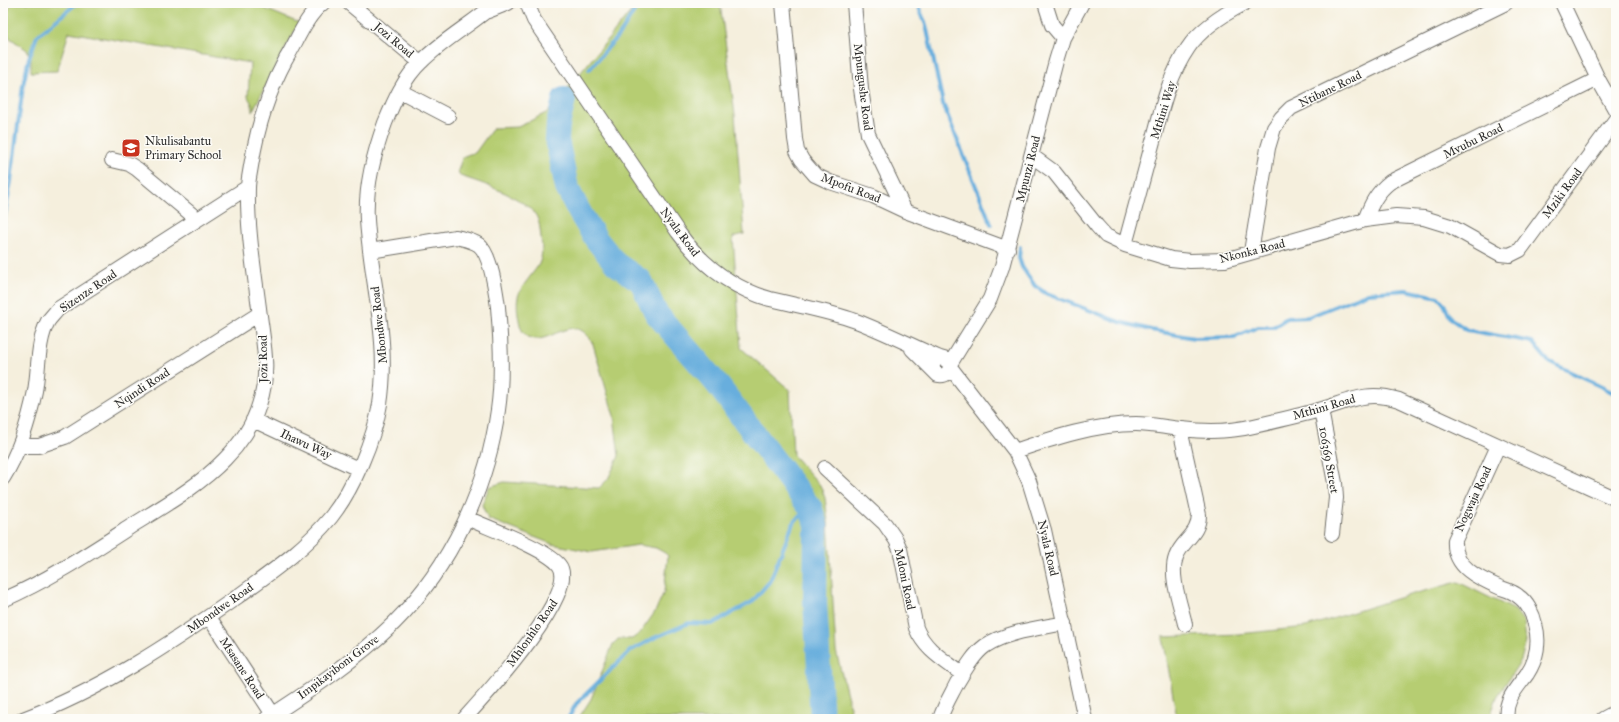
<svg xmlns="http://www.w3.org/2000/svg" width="1619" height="722" viewBox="0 0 1619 722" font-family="'IM FELL Great Primer',serif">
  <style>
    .green { fill: #b6cd72; stroke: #707c4e }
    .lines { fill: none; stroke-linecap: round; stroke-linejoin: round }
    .stream { stroke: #67aedd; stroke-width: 4 }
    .river { stroke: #67aedd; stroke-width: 24 }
    .minor-casing { stroke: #727069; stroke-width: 16 }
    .minor { stroke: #fff; stroke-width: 14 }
    .labels { text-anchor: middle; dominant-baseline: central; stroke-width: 3; stroke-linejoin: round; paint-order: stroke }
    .street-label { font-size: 12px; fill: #2b2b2b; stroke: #fdfcf7 }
    .poi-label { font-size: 12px; fill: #2b2b2b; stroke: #fdfcf7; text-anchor: start }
  </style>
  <rect width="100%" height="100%" fill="#fdfcf7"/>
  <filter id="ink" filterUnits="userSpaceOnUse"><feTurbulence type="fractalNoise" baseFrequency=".025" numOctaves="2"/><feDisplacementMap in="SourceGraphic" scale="8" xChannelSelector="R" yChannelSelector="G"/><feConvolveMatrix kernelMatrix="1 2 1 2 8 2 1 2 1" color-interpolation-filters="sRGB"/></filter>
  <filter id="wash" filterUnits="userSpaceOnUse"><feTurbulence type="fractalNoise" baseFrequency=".012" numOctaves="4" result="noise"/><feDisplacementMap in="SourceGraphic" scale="16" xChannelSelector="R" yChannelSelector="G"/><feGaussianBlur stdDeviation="0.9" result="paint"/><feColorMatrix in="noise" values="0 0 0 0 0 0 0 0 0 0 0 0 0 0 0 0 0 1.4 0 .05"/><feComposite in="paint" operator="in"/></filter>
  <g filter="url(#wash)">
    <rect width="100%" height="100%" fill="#f5efdd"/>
    <path class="green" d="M13,3h238l48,20 -47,89v-8l-4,-7 2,-34 -181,-31 -12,39 -26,1v-12l-4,-10 -17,-12 -5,-8v-17z
      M638,3h82l15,112 9,119 -11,3 8,111 49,42 3,65 27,30 5,13 3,23 8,130 17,68h-275l13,-20 22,-55 5,-5h14l8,-6 15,-21 9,-20 4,-36 -3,-3 -9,-5 -17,-3 -47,7 -40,-8 -64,-25 -6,-14 7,-18 15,-5 95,6 9,-9 11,-23 -5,-40 -21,-72c-20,-40 -50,13 -70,-12 -3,-4 -4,-12 -5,-17 -3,-21 2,-25 14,-41 2,-3 5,-6 7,-10 4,-9 3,-17 2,-26 -1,-8 -1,-17 -6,-24 -14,-18 -53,-31 -75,-38l-2,-5c4,-12 3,-16 17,-18l18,-25 25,-1 30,-15z
      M1458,582l57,28 9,12 2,20 -5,18 -24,37 -5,14 -1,8h-314l-14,-82 76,-3 67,-7 96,-30z"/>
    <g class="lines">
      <path class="stream" d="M917,3l9,22 17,79 48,120
        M589,70l33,-39 17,-28
        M3,225l8,-44 12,-96 6,-27 8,-22 40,-33
        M1020,247l-1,11 3,9 13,19 12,8 73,28 31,8 43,8 41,-1 23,-10h15l14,-9 21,-1 60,-24 38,-3 32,7 6,7 7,15 16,11 65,12 16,19 68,33
        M568,719l8,-15 54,-53 24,-13 35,-15 23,1 40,-22 18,-21 24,-60 17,-12"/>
      <path class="river" d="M564,99l-6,26 -1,15 10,48 13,25 16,26 20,25 25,17 15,32 61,71 94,125 5,16 -1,77 7,117"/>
    </g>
  </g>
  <g filter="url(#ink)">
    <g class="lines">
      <defs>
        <path id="minor" d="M349,3l71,59
          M527,3l7,17 144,212c23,32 54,56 92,67 29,7 58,12 86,22 29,11 56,25 84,37
          M783,3l12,136 2,12 5,9 13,15 15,7 43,14 32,15 103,38
          M854,3l7,86 7,45 37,77
          M1045,3l7,22 11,13
          M1562,3l36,76 18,32
          M488,11l20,-8
          M400,91l48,25
          M1032,156l22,16 43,54 9,10 19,9 46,14 19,2 35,-1 140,-40 31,-4 28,2 26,8 50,28 10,1 10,-5 96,-131
          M112,160l17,4 8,5 60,50
          M1365,220c6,-16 12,-28 25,-38l208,-103
          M1125,245c9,-33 18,-66 27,-100 9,-33 16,-68 36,-97 13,-20 36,-34 57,-45
          M1251,252l17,-104 6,-20 7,-10 10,-10 215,-105
          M912,349l26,26c10,2 15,-7 9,-15l-7,-2 -6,3 -2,8
          M950,364l40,-65 12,-32 54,-206 7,-23 19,-35
          M950,367l65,84 14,30 15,49 41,189
          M1321,410l14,73 1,15 -4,36
          M253,420l105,49
          M1180,429l19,86c0,20 -17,25 -23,42 -7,18 5,49 9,67
          M19,446h20l26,-9 194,-123
          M1498,446l-43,94c-2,28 25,39 46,48 6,2 13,4 17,8 9,6 15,18 17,28 5,17 2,35 -8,50 -10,14 -23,26 -20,45
          M1015,451c38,-13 81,-27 121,-27 16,0 31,4 46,5 24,3 48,3 72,-3 22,-5 44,-10 65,-16 31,-9 47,-20 80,-10l217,99
          M825,468l60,56 11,16 4,9 16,79c9,22 28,32 46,46
          M3,478c17,-27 26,-57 32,-87 4,-22 2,-49 13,-70 3,-4 7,-8 10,-12l190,-122
          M3,600c46,-20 88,-48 130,-75 32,-20 66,-39 92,-66 14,-14 28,-34 34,-54 12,-35 4,-62 0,-97 -5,-39 -12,-80 -11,-120 0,-7 2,-15 3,-22 6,-37 17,-74 35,-107 11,-18 20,-43 37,-56
          M209,617l67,102
          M23,719c78,-29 147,-75 214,-122 34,-25 67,-47 94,-80 22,-28 43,-77 49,-113 10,-64 -9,-121 -13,-184 -2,-32 7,-67 18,-97 9,-22 19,-45 36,-61 23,-23 51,-38 75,-59
          M266,719c45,-29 90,-59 128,-96 57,-57 93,-134 104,-213 5,-34 3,-69 0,-103 -2,-15 -7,-52 -19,-62 -7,-5 -15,-6 -23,-8l-86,14
          M464,719c19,-21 117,-127 95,-154 -14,-17 -71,-37 -92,-47
          M940,719c4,-13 11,-24 17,-36 8,-13 16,-28 28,-37 20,-14 56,-18 80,-23
          M1603,719l13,-7"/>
      </defs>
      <use href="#minor" class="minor-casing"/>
      <use href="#minor" class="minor"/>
    </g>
  </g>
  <defs>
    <symbol id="school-square" viewBox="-11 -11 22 22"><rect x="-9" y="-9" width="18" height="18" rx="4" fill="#c8321e" stroke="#fdfcf7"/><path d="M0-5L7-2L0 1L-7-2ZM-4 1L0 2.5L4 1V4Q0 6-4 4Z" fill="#fff"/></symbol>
  </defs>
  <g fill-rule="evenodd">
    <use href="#school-square" x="120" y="137" width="22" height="22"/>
  </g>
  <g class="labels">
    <g class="street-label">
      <text transform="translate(394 40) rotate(40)">Jozi Road</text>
      <text transform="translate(863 87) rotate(83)">Mpungushe Road</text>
      <text transform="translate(1330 89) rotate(-26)">Ntibane Road</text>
      <text transform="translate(1163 110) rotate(-73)">Mthini Way</text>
      <text transform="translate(1473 141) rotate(-26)">Mvubu Road</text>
      <text transform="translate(1028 169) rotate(-76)">Mpunzi Road</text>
      <text transform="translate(851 188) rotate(21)">Mpofu Road</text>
      <text transform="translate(1562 193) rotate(-54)">Mziki Road</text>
      <text transform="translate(680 232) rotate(53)">Nyala Road</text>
      <text transform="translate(1252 251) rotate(-14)">Nkonka Road</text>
      <text transform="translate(88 291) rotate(-34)">Sizenze Road</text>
      <text transform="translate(379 325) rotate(-96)">Mbondwe Road</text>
      <text transform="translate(263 359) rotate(-91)">Jozi Road</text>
      <text transform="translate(142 388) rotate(-33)">Nqindi Road</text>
      <text transform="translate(1324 407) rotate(-16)">Mthini Road</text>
      <text transform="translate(306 444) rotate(25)">Ihawu Way</text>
      <text transform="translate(1329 460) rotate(80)">106369 Street</text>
      <text transform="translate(1473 499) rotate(-65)">Nogwaja Road</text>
      <text transform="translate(1048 548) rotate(77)">Nyala Road</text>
      <text transform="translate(905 579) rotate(78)">Mdoni Road</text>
      <text transform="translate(220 608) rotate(-35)">Mbondwe Road</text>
      <text transform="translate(532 633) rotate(-55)">Mhlonhlo Road</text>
      <text transform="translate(338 667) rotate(-37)">Impikayiboni Grove</text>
      <text transform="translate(242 668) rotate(57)">Msasane Road</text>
    </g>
    <g class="poi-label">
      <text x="145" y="141">Nkulisabantu<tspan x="145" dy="14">Primary School</tspan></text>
    </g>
  </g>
  <rect width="1619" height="722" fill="none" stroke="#fdfcf7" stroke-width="16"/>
</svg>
